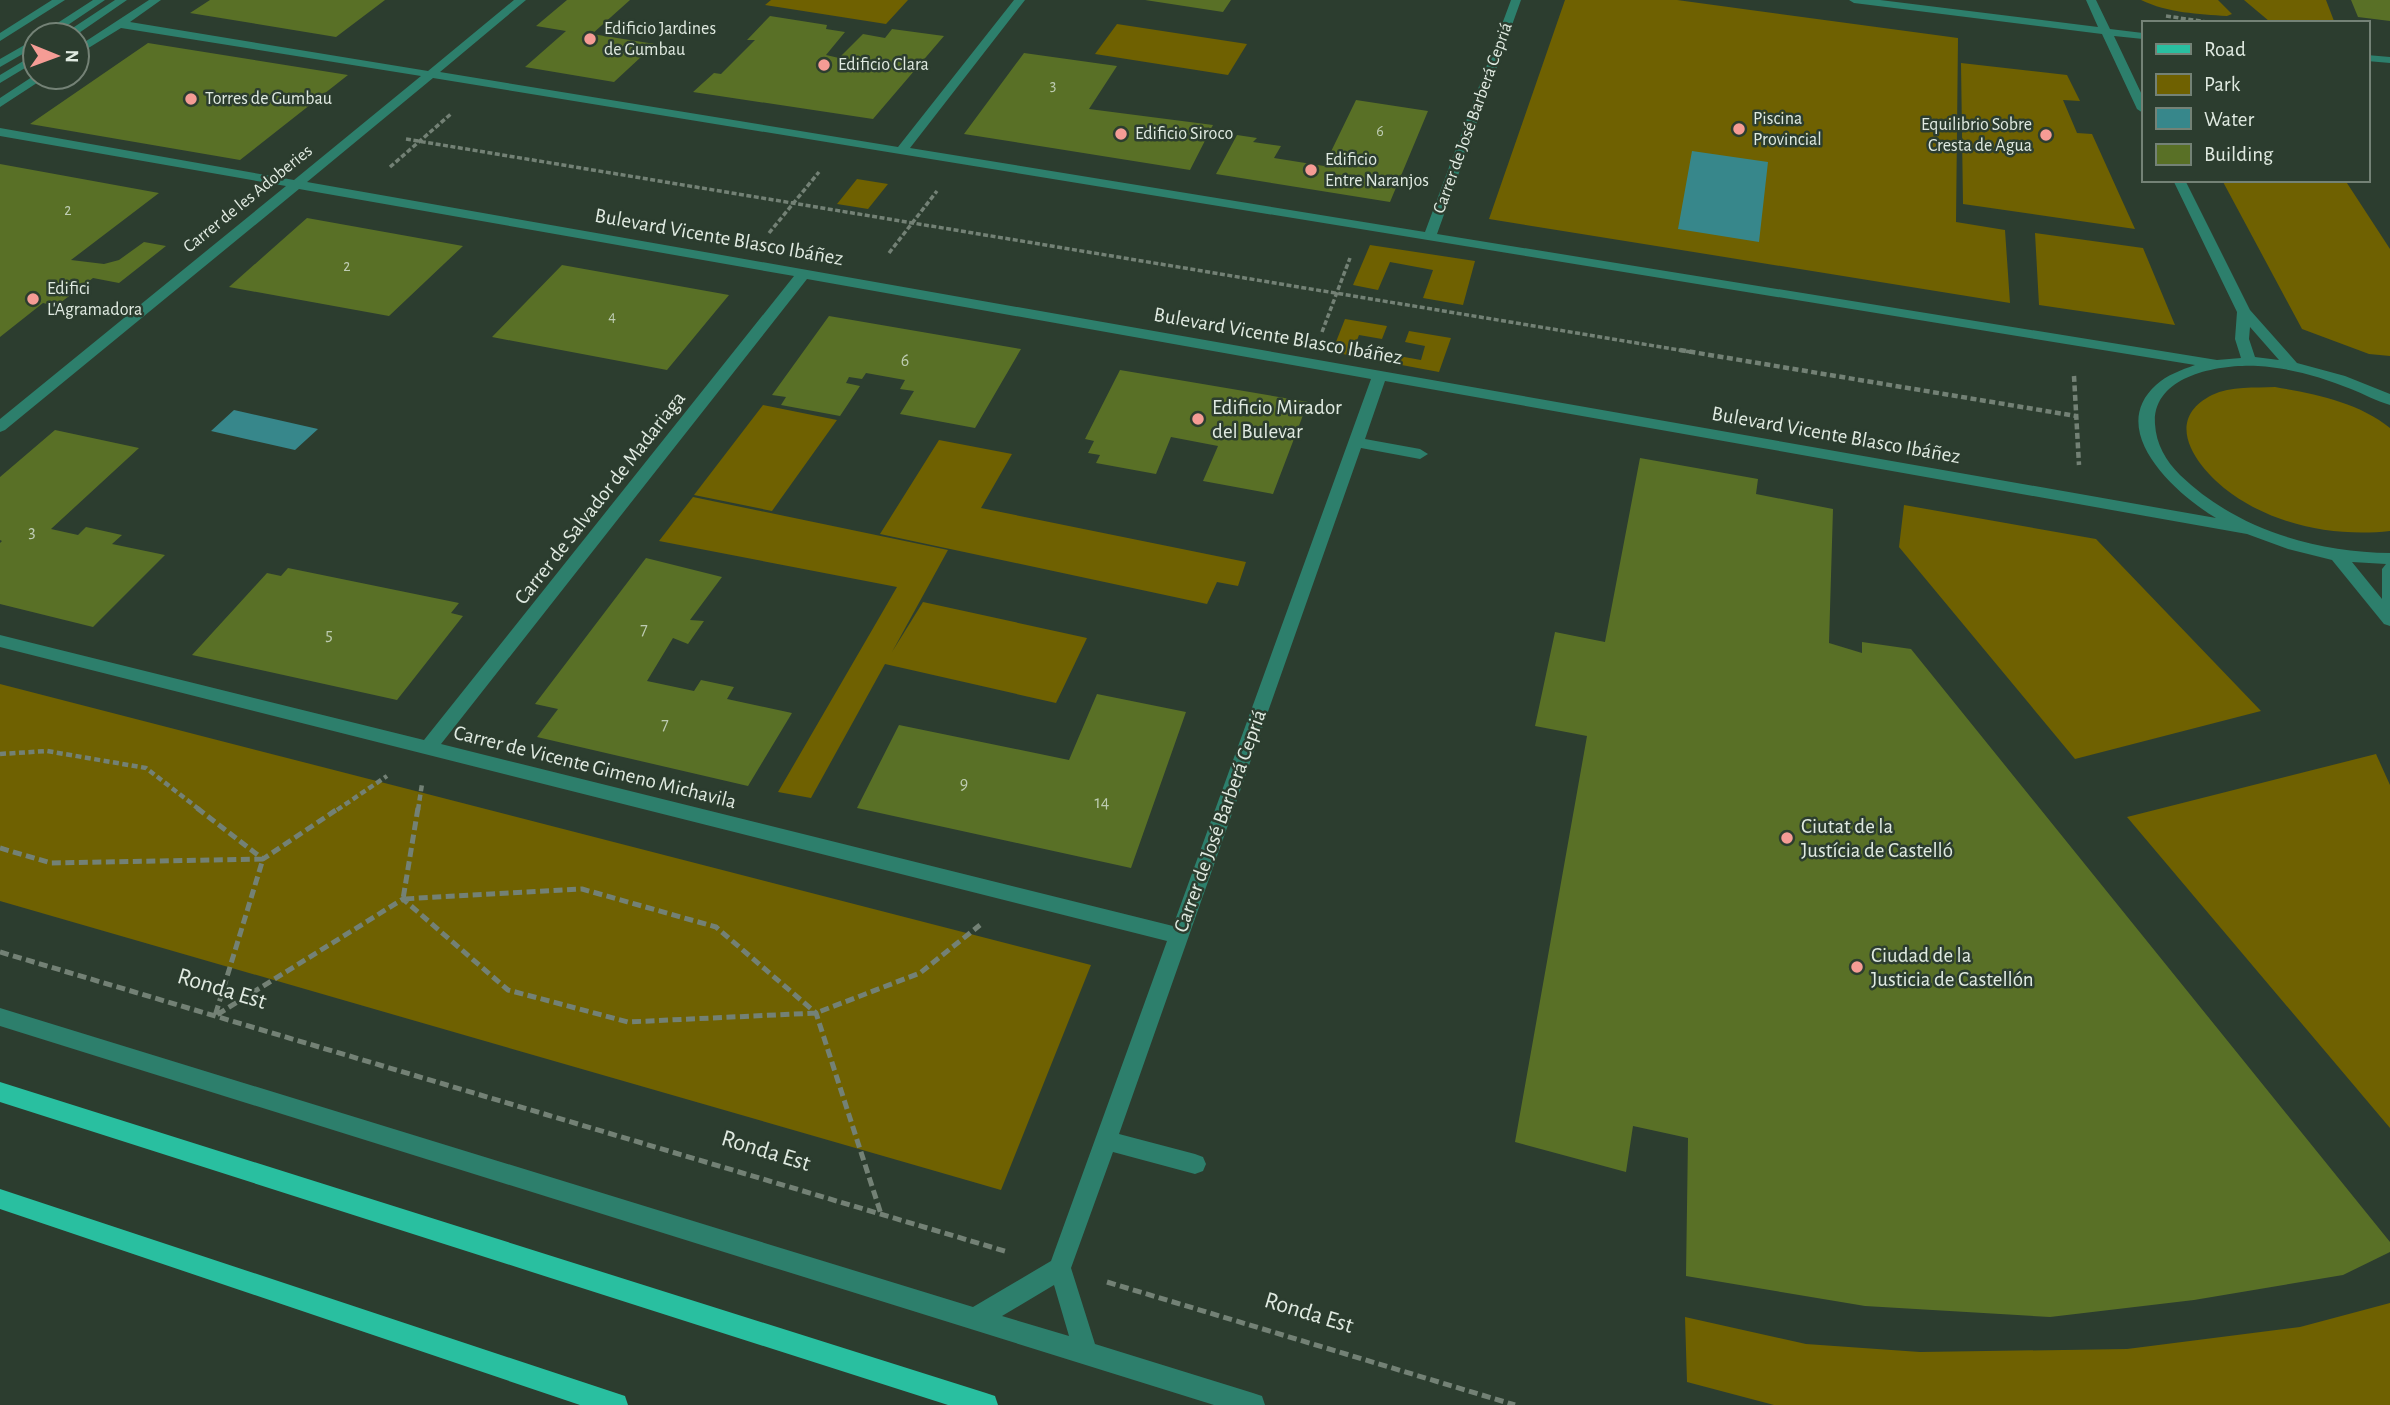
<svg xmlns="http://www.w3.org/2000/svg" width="2390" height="1405" viewBox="0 0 2390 1405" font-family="'Alegreya Sans',sans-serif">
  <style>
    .green { fill: #6f6101 }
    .water { fill: #37878b }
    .building { fill: #597026 }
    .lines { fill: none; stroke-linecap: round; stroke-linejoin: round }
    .path-far2 { stroke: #738175; stroke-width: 3.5; stroke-dasharray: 5 2.5; stroke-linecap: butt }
    .path-far1 { stroke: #738175; stroke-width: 4.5; stroke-dasharray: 6 3.5; stroke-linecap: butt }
    .path { stroke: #738175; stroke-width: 5; stroke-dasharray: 9 4.5; stroke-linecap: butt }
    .minor { fill: #2d7f6c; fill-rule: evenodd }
    .major { fill: #29bfa0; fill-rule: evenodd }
    .poi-dot { fill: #f59c95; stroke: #2c3d2f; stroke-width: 2.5 }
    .labels { text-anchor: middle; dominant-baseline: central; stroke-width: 5; stroke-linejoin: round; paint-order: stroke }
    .far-number-label { font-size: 16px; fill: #beccb2 }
    .far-poi-label { font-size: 18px; fill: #e0eae1; stroke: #2c3d2f; text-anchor: start }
    .far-street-label { font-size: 18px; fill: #e0eae1; stroke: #2c3d2f }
    .number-label { font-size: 18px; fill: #beccb2 }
    .street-label { font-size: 21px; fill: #e0eae1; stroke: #2c3d2f }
    .poi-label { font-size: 21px; fill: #e0eae1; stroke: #2c3d2f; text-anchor: start }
    .near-street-label { font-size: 24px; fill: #e0eae1; stroke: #2c3d2f }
  </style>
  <rect width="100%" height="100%" fill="#2c3d2f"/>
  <path class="green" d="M771,0h137l-22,24 -121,-19z
    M1565,0h112l281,38 -2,184 49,8 5,73 -521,-84z
    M2141,0h77l14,14 -5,2c-29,-2 -59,-3 -86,-16z
    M2244,0h82l8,21 19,2 -84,-2z
    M1117,24l130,20 -19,31 -133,-21z
    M1961,63l106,12 13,26 -17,-1 14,33 15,1 43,95 -172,-25z
    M857,179l31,5 -20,25 -31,-5z
    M2222,180h123l45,69v107l-21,-2 -67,-25z
    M2035,233l108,15 32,77 -136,-20z
    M1370,245l105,16 -12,44 -40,-7 10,-28 -43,-8 -12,28 -25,-5z
    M1345,319l42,7 -5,13 -23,-4 -5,13 67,12 4,-14 -20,-4 4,-11 42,7 -12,34 -107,-20z
    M2275,387c40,7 83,15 115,41v103c-53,6 -113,-5 -158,-37 -32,-23 -73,-72 -20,-99 19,-9 43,-7 63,-8z
    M763,405l74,15 -65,91 -78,-16z
    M939,440l73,14 -31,54 265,54 -8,24 -21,-4 -10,22 -327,-70z
    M693,497l255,53 -56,102 31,-50 164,36 -31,65 -171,-39 -74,134 -33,-6 119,-205 -238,-46z
    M1904,505l192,34 165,172 -186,48 -176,-212z
    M0,684l1091,281 -90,225 -1001,-289z
    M2376,754l14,31v343l-263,-311z
    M2390,1303v102h-616l-87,-23 -2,-65 121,27 114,8 207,-3 173,-22z"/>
  <path class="water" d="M1692,151l76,11 -9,80 -81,-13z
    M234,410l84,19 -23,21 -84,-19z"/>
  <path class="building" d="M210,0h175l-49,37 -146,-24z
    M567,0h63l-38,34 63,10 -41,38 -89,-15 41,-36 -30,-5z
    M1145,0h86l-8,12z
    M2351,0h39v21l-32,-4z
    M770,16l57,9 -1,4 19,3 -19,23 13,3 24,-24 22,4 7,-9 52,7 -71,83 -180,-27 21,-19 7,1 34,-34h-8z
    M148,43l200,32 -108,85 -210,-36z
    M1024,53l93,13 -28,43 124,16 -23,45 -226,-36z
    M1356,100l72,11 -38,91 -174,-28 21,-39 20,3 -4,4 28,4 -7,12 50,8z
    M0,164l159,29 -88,67 33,4 15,-4 25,-18 22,4 -47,37 -26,-5 -37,28 -13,-3 -43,34z
    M307,218l156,28 -74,70 -160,-29z
    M562,265l167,30 -62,75 -175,-33z
    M829,316l192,33 -46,79 -75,-14 14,-23 -14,-2 5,-9 -39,-7 -4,6 -13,-2 -3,6 14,3 -20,30 -59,-11 5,-8 -14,-2z
    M1120,370l188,32 -35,92 -70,-13 15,-35 -47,-9 -15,37 -60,-11 4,-8 -12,-2 6,-12 -9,-2z
    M55,430l84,18 -88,81 27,6 8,-8 36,8 -10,9 53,11 -72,72 -93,-23v-61l2,-2 -2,-1v-63z
    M1640,458l118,21 -2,15 77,15 -4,134 33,10v-11l49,7 479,593v10l-47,23 -149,25 -144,17 -185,-11 -179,-30 2,-138 -55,-12 -7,46 -111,-30 72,-406 -52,-10 20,-94 50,10z
    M646,558l76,19 -32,43 14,1 -16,23 -15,-6 -26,43 47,10 7,-11 33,7 -7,12 65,14 -44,73 -211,-49 21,-28 -23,-5z
    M288,568l171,35 -8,10 12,3 -66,84 -205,-45 75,-82 14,3z
    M1097,694l89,18 -55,156 -274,-60 42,-83 170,35z"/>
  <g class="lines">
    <path class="path-far2" d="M2166,16l48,7
      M406,139l1285,213
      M390,167l62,-54
      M769,233l50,-61
      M889,253l48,-62
      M1322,332l28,-74"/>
    <path class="path-far1" d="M1680,350l396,66
      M2074,376l5,89
      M0,754l47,-3 99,17 54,42
      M337,810l50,-34
      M418,810l4,-26"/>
    <path class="path" d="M197,808l66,51 76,-51
      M418,808l-15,91 179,-10 134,38 100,86 65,201
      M0,848l51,15 212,-4 -48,157 188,-117 105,91 120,32 188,-9 104,-40 60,-48
      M0,952l1008,300
      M1107,1282l408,123"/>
    <path class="minor" d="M52,0h13l-65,41v-8z
      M93,0h12l-52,35h-14z
      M115,0h12l-51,35h-14z
      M149,0h12l-31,22 298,49 86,-71h12l-86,72 458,75 116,-147h11l-115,148 515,84 86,-232h10l-84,234 780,126 24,-2 -6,-19 2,-27 -64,-132h12l65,130 47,53 48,13 45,18v11c-14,-4 -26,-11 -39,-16 -30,-12 -61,-21 -93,-23 -38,-2 -106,9 -103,58 1,20 11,37 25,51 56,54 134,77 210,78v73l-6,-2 -52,-64 -44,-11 -41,-15 -862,-153 -20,58 55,10 8,5 -8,5 -59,-11 -242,686 76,20 8,3 3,7 -3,7 -8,3 -82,-22 -42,116 24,76 158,49 9,3 3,9h-51l-1214,-379v-18l973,299 78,-46 116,-320 -1167,-294v-12l424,105 370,-464 -495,-87 -294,241 -5,2v-13l286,-233 -286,-50v-8l294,52 127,-104 -300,-48 -44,27v-8zM433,78l1762,287c-14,5 -28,10 -39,20 -51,46 21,110 60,133l-1909,-336zM807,279l564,100 -198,547 -732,-182zM2250,327l29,33 -24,-3 -6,-18zM2352,562l34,2 -4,5v30zM1054,1285l15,51 -67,-20z
      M1849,0h31l218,27 -12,-27h10l14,29 33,4v6l-29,-3 29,61v16l-6,-4 -35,-75 -248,-31z
      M35,39v8l-35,20v-8z
      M35,54v8l-35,21v-8z
      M2367,55l23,2v6l-23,-2z
      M35,75l11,2 -46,30v-9z"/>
    <path class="major" d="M0,1082l986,311 9,3 3,9h-50l-948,-303z
      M0,1189l616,204 9,3 3,9h-48l-580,-196z"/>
  </g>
  <g class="poi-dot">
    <circle cx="590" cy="39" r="7"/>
    <circle cx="824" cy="65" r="7"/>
    <circle cx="191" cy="99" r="7"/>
    <circle cx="1739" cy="129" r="7"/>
    <circle cx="1121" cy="134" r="7"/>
    <circle cx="2046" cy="135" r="7"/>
    <circle cx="1311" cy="170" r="7"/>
    <circle cx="33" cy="299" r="7"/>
    <circle cx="1198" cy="419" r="7"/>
    <circle cx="1787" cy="838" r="7"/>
    <circle cx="1857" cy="967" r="7"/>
  </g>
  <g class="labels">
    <g class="far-number-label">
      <text x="1053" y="85">3</text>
      <text x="1380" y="131">6</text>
      <text x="68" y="210">2</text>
      <text x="347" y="266">2</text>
      <text x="612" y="316">4</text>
    </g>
    <g class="far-poi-label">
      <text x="604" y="29">Edificio Jardines<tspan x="604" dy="21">de Gumbau</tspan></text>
      <text x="838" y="65">Edificio Clara</text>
      <text x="205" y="99">Torres de Gumbau</text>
      <text x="1753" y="119">Piscina<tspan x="1753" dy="21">Provincial</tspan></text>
      <text x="2032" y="125" text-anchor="end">Equilibrio Sobre<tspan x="2032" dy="21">Cresta de Agua</tspan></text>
      <text x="1135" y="134">Edificio Siroco</text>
      <text x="1325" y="160">Edificio<tspan x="1325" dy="21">Entre Naranjos</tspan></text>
      <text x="47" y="289">Edifici<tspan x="47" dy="21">L'Agramadora</tspan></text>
    </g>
    <g class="far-street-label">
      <text transform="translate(1473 118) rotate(-70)">Carrer de José Barberá Cepriá</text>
      <text transform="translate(248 199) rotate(-39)">Carrer de les Adoberies</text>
    </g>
    <g class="number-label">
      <text x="905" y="361">6</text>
      <text x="32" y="532">3</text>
      <text x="644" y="630">7</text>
      <text x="329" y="635">5</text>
      <text x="665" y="725">7</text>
      <text x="964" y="784">9</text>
      <text x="1102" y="803">14</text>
    </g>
    <g class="street-label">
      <text transform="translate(719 237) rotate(10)">Bulevard Vicente Blasco Ibáñez</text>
      <text transform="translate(1278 336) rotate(10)">Bulevard Vicente Blasco Ibáñez</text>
      <text transform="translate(1836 435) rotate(10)">Bulevard Vicente Blasco Ibáñez</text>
      <text transform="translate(600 498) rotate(-52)">Carrer de Salvador de Madariaga</text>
      <text transform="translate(595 767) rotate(14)">Carrer de Vicente Gimeno Michavila</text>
      <text transform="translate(1220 821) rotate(-70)">Carrer de José Barberá Cepriá</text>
    </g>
    <g class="poi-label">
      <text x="1212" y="407">Edificio Mirador<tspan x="1212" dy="24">del Bulevar</tspan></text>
      <text x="1801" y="826">Ciutat de la<tspan x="1801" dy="24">Justícia de Castelló</tspan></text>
      <text x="1871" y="955">Ciudad de la<tspan x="1871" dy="24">Justicia de Castellón</tspan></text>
    </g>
    <g class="near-street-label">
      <text transform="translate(222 989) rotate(17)">Ronda Est</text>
      <text transform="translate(766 1151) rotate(17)">Ronda Est</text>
      <text transform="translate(1309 1313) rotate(17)">Ronda Est</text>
    </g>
  </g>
  <rect x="2142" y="21" width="228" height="161" fill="#2c3d2f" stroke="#748276" stroke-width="2"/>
  <rect x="2156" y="44" width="35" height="10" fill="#29bfa0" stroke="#748276" stroke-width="2"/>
  <text x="2204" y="56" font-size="21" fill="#e0eae1">Road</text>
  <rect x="2156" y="74" width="35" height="21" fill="#6f6101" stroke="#748276" stroke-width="2"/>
  <text x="2204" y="91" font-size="21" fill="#e0eae1">Park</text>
  <rect x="2156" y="108" width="35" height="21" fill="#37878b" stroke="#748276" stroke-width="2"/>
  <text x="2204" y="126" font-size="21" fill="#e0eae1">Water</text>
  <rect x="2156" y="144" width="35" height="21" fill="#597026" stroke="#748276" stroke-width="2"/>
  <text x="2204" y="161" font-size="21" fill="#e0eae1">Building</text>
  <g transform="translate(56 56) rotate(91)"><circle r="33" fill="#2c3d2f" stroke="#748276" stroke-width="2"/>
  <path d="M0-5L12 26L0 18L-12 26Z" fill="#f59c95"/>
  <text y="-10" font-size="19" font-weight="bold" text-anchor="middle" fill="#e0eae1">N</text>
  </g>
</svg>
